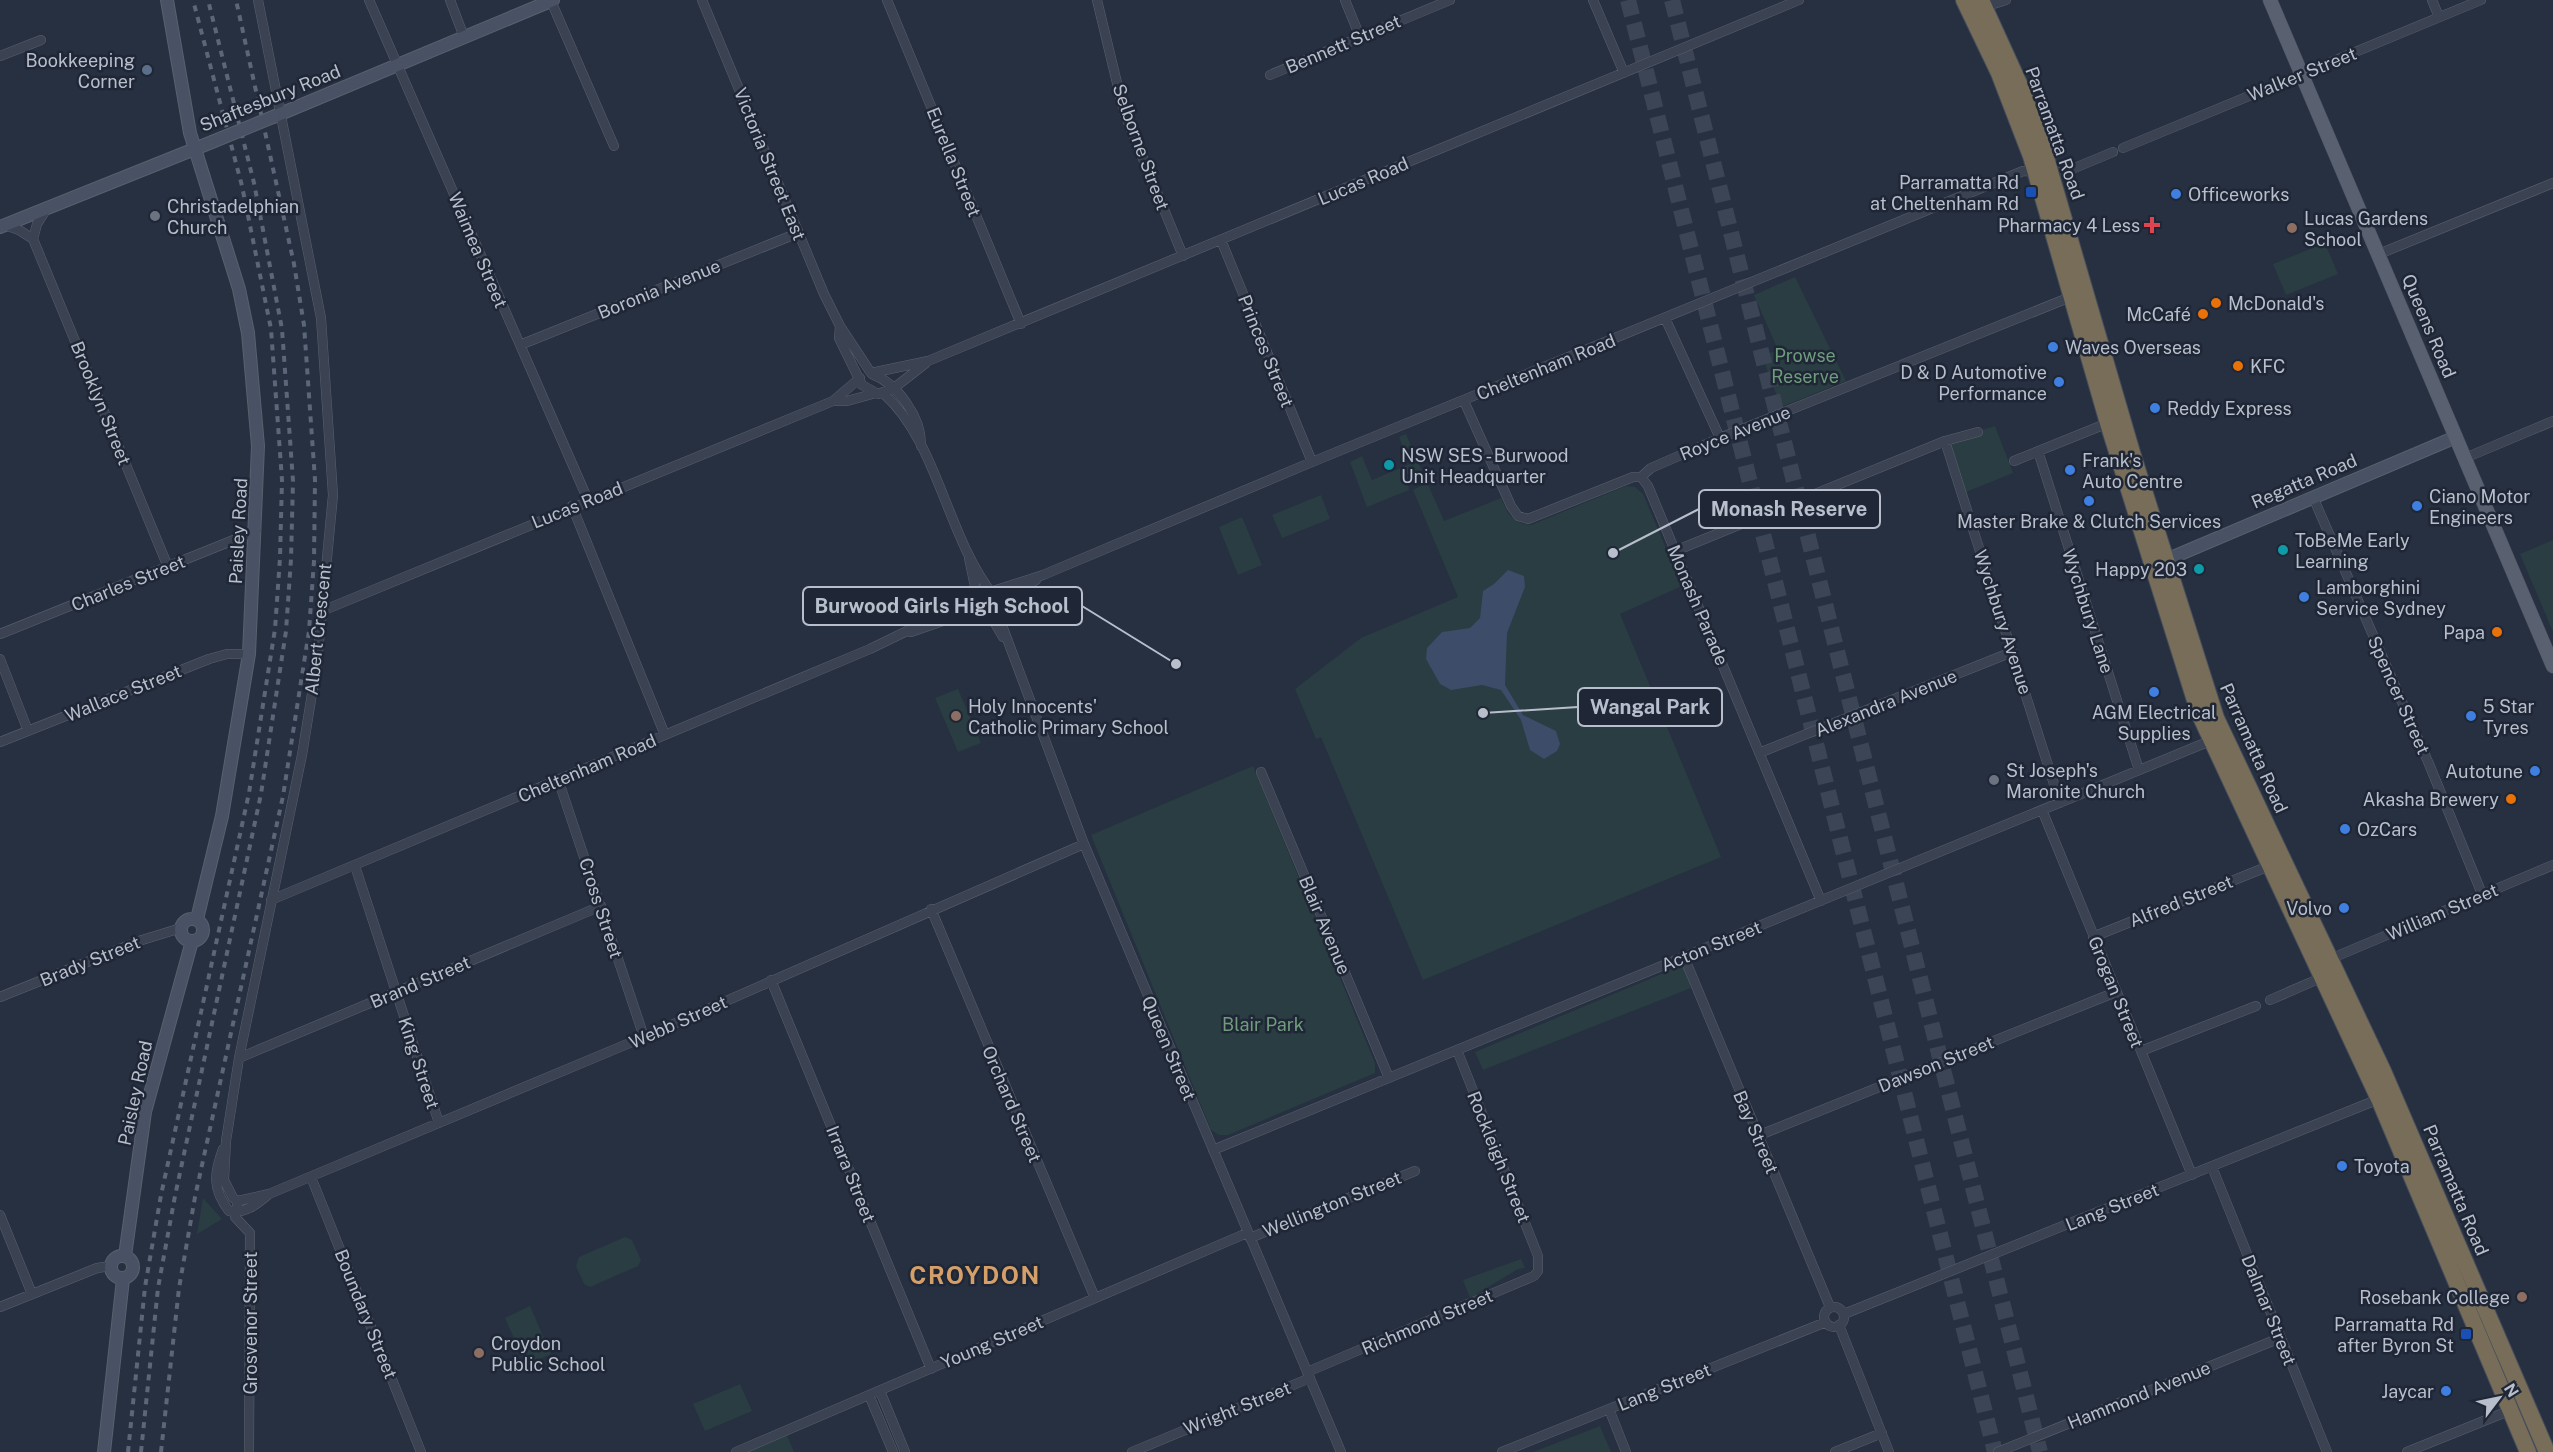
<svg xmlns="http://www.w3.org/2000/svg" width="2553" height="1452" viewBox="0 0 2553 1452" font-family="'Public Sans',sans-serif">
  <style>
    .green { fill: #293d42 }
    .water { fill: #3c4c69 }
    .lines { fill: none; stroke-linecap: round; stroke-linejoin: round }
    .highway-tunnel { stroke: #3c4556; stroke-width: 16; stroke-dasharray: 16 8; stroke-linecap: butt }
    .street-casing { stroke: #59606e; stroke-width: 10 }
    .secondary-casing { stroke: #59606e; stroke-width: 14 }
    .primary-casing { stroke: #444b5a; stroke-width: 15 }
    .highway-casing { stroke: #454d5b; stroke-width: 18 }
    .street { stroke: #3b4251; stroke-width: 9 }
    .secondary { stroke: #495164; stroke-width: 12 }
    .primary { stroke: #596171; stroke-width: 14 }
    .highway { stroke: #776d58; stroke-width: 16 }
    .rail { stroke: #5d6678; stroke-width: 4; stroke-dasharray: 6 6; stroke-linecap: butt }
    .secondary-bridge-casing { stroke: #59606e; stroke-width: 14; stroke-linecap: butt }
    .secondary-bridge { stroke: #495164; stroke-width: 12 }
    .service-dot { fill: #5c6f8a; stroke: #1f2736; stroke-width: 2 }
    .transit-dot { fill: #1a4fb4; stroke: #1f2736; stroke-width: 2 }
    .shop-dot { fill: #3f7fe0; stroke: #1f2736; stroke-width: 2 }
    .worship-dot { fill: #6b7280; stroke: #1f2736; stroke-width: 2 }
    .health-dot { fill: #e0444e; stroke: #1f2736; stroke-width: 2 }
    .education-dot { fill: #8d6e63; stroke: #1f2736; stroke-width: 2 }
    .food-dot { fill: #e8710a; stroke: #1f2736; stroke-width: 2 }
    .culture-dot { fill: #0f9aa8; stroke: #1f2736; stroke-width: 2 }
    .labels { text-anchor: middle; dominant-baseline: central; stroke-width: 5; stroke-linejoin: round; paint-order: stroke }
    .street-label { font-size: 18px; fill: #b8becb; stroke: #1f2736 }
    .poi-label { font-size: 18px; fill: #b8becb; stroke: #1f2736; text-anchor: start }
    .park-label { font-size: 18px; fill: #6f9c7c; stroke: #1f2736 }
    .district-label { font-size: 24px; font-weight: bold; letter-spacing: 1.5px; fill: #d59f69; stroke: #1f2736 }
    .leader { fill: none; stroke: #b8becb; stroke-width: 2 }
    .callout-dot { fill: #b8becb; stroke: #1f2736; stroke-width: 2 }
    .callout { fill: #1f2736; stroke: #b8becb; stroke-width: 2 }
    .callout-label { font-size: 20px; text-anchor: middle; font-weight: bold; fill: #b8becb }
  </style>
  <rect width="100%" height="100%" fill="#263041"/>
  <path class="green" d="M2325,243l13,31 -52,21 -13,-31z
    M1795,277l51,104 -65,26 -19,-51 16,-6 -24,-55z
    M1995,426l18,47 -52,21 -16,-53z
    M1406,434l38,87 57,-23c7,16 10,25 30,27l95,-39 9,1 8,7 39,92 -62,28 101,243 -298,123 -102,-243 -5,2 -21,-50 66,-51 97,-41 -45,-107 8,-4 -7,-15 -7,3 2,16 -42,17 -17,-45 12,-6 10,24 38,-16 -11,-27z
    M1321,495l9,24 -48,19 -10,-23z
    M1242,517l20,48 -24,10 -19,-48z
    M2553,540v92l-33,-78z
    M958,689l23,54 -23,9 -23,-54z
    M1253,766l122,297v10l-147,62h-9l-8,-5 -120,-295z
    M1683,965l8,23 -208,82 -8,-18z
    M203,1198l19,21 -25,15z
    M625,1237l7,3 9,20 -3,6 -48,21 -6,-3 -8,-18 3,-9z
    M1521,1259l4,9 -7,1 -48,29 -7,-18z
    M530,1306l21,48 -25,11 -21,-47z
    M740,1384l12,27 -47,20 -12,-27z
    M1600,1426l11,26h-78z
    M786,1433l8,19h-51z"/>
  <path class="water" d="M1508,570l16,6 1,11 -18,46 -2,52 18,30 33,16 4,13 -3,7 -13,8 -14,-9 -9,-30 -20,-30 -19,-5 -31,5 -11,-6 -14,-25 1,-11 15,-16 28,-4 10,-10 3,-27 11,-7z"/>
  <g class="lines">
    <path class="highway-tunnel" d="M1628,0l367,1452
      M1672,0l368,1452"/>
    <defs>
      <path id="street" d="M369,0l219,500
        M450,0l14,37
        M702,0l122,294 16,32 31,47
        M887,0l134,324
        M1097,0l27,112 59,144
        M1345,0l15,37
        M1593,0l31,73
        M2432,0l7,17
        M551,1l63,145
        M1984,7l22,-7
        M0,56l41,-16
        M1270,75l180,-75
        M2123,148l358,-148
        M5,225l14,5 14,9 135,328
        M33,239l4,-15 10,-16
        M1221,240l91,222
        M2379,254l174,-71
        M1665,318l55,120
        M840,326l-1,12 23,47 16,9 16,-6 32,-25
        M520,345l278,-112
        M871,373l57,-12 871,-361
        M872,374c26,10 50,44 49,72
        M884,394c54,48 63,144 110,202v7l-3,4h-8l-5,-6 -9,-43
        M833,401l27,-23
        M1464,401l47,105 7,10 10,3 105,-42h8l10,-9 69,-30 353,-142
        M1945,441l115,362
        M2038,451l101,319
        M2465,458l88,-37
        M2014,461l94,-38
        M1641,477l7,9 173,415
        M2313,497l116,267 53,130
        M572,506l93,229
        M1675,551l270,-110 33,-9
        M990,592l53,-17 269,-113 711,-291 42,1 48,-20
        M994,603l42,-23
        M994,604l90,240 257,608
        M986,608l17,29
        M322,611l511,-210h14l29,-8
        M911,632l72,-25
        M0,634l256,-103
        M0,659l28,72
        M0,742l209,-83 18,-5h22
        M1759,753l253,-101
        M1261,772l128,306
        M558,779l86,258
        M2042,810l150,365
        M355,866l84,257
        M271,900l599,-251 109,-53
        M931,909l164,389
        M2093,937l176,-71
        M1684,957l146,350
        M2330,959l223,-94
        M771,980l160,389
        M0,997l142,-57 39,-12
        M2270,1000l53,-23
        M2141,1051l115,-45
        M239,1058l362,-152
        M1757,1136l359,-144
        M223,1149c-9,24 -11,40 6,62 17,3 28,-7 40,-17
        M1213,1150l997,-409
        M2212,1167l115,285
        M311,1177l110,275
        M238,1201l-5,-3 -9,-18 2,-39 13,-83 63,-303 15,-92 16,-168 -12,-177 -63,-318
        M238,1201l31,-7 375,-157 440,-193
        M238,1201l-3,16 15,16 -1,219
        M0,1215l32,79
        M1250,1238l165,-67
        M1824 1317a10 10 0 1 1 20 0a10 10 0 1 1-20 0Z
        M0,1307l97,-39 14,-2
        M1844,1314l535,-215
        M1839,1325l50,127
        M1307,1372l227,-96 4,-5v-15l-81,-206
        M880,1391l25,61
        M869,1395l24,57
        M1609,1409l17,43
        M736,1452l511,-219
        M1132,1452l178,-74
        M1502,1452l324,-130
        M1835,1452l47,-19
        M1998,1452l282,-114
        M2407,1452l104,-42"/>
      <path id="secondary" d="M167,0l23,133 49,156 9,44 10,113 -9,208 -27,162 -25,103
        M273,117l280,-117
        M0,227l212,-85
        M2166,560l290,-123
        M181 930a11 11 0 1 1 22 0a11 11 0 1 1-22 0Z
        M111 1267a11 11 0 1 1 22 0a11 11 0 1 1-22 0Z
        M125,1256l20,-144 47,-171
        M104,1452l19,-173"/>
      <path id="primary" d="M2270,0l283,666"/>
      <path id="highway" d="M1964,0l35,73 32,83 77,267 91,290 180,386 149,353
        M1981,0l41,90 22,61 89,305 83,262 167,353 164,381"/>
    </defs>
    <use href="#street" class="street-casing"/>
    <use href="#secondary" class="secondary-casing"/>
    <use href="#primary" class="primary-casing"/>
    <use href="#highway" class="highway-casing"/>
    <use href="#street" class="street"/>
    <use href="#secondary" class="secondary"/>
    <use href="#primary" class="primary"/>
    <use href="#highway" class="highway"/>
    <path class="rail" d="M128,1452l17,-165 16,-92 88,-402 26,-164 5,-71 2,-78 -11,-151 -29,-143 -49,-186
      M141,1452l17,-164 17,-92 86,-402 25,-163 5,-72 2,-78 -11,-152 -28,-146 -46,-183
      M161,1452l18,-164 16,-91 88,-401 26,-165 5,-70 1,-81 -11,-155 -10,-61 -58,-264"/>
    <defs>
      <path id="secondary-bridge" d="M212,142l61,-25"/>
    </defs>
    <use href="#secondary-bridge" class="secondary-bridge-casing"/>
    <use href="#secondary-bridge" class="secondary-bridge"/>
  </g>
  <circle class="service-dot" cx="147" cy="70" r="6"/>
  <g class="transit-dot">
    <rect x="2025" y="186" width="12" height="12" rx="3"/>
    <rect x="2460" y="1328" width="12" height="12" rx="3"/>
  </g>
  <g class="shop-dot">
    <circle cx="2176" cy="194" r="6"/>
    <circle cx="2053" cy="347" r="6"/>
    <circle cx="2059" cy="382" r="6"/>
    <circle cx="2155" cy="408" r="6"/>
    <circle cx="2070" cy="470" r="6"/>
    <circle cx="2089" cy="501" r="6"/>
    <circle cx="2417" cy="506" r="6"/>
    <circle cx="2304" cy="597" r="6"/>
    <circle cx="2154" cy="692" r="6"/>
    <circle cx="2471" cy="716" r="6"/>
    <circle cx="2535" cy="771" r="6"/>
    <circle cx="2345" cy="829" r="6"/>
    <circle cx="2344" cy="908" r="6"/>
    <circle cx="2342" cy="1166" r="6"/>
    <circle cx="2446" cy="1391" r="6"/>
  </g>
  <g class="worship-dot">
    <circle cx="155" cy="216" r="6"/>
    <circle cx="1994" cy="780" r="6"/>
  </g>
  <path class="health-dot" d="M2149 216h6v6h6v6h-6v6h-6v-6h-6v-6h6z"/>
  <g class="education-dot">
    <circle cx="2292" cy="228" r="6"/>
    <circle cx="956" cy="716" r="6"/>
    <circle cx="2522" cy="1297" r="6"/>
    <circle cx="479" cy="1353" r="6"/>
  </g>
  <g class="food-dot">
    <circle cx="2216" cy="303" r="6"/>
    <circle cx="2203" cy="314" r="6"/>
    <circle cx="2238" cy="366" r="6"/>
    <circle cx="2497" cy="632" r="6"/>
    <circle cx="2511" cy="799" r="6"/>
  </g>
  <g class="culture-dot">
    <circle cx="1389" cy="465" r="6"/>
    <circle cx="2283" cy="550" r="6"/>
    <circle cx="2199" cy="569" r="6"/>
  </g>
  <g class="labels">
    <g class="street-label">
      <text transform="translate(1343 44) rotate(-23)">Bennett Street</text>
      <text transform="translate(2302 74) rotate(-22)">Walker Street</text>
      <text transform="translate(270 98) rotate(-22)">Shaftesbury Road</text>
      <text transform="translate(2055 133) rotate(70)">Parramatta Road</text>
      <text transform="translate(1141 147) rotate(70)">Selborne Street</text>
      <text transform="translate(954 162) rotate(68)">Eurella Street</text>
      <text transform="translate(770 164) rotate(68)">Victoria Street East</text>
      <text transform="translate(1363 181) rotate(-23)">Lucas Road</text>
      <text transform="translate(478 250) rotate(67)">Waimea Street</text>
      <text transform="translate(659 289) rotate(-22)">Boronia Avenue</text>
      <text transform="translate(2429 326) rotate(67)">Queens Road</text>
      <text transform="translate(1266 351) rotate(68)">Princes Street</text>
      <text transform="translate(1546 367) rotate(-22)">Cheltenham Road</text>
      <text transform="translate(101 403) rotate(68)">Brooklyn Street</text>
      <text transform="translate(1735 433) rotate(-22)">Royce Avenue</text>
      <text transform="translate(2304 481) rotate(-23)">Regatta Road</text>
      <text transform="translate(577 505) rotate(-22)">Lucas Road</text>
      <text transform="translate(238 531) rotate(-87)">Paisley Road</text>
      <text transform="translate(128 583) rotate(-22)">Charles Street</text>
      <text transform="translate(1698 605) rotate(67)">Monash Parade</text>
      <text transform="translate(2088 611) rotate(72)">Wychbury Lane</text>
      <text transform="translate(2003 622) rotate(72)">Wychbury Avenue</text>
      <text transform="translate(318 629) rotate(-84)">Albert Crescent</text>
      <text transform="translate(123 693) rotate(-22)">Wallace Street</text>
      <text transform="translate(2399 695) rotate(66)">Spencer Street</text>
      <text transform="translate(1886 703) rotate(-22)">Alexandra Avenue</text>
      <text transform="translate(2254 748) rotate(66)">Parramatta Road</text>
      <text transform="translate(587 768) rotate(-23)">Cheltenham Road</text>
      <text transform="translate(2181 901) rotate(-22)">Alfred Street</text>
      <text transform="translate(601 908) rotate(72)">Cross Street</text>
      <text transform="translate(2442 912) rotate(-23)">William Street</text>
      <text transform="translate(1325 925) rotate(67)">Blair Avenue</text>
      <text transform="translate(1711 946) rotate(-22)">Acton Street</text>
      <text transform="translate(90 961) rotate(-22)">Brady Street</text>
      <text transform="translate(420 982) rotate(-23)">Brand Street</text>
      <text transform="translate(2116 992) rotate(68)">Grogan Street</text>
      <text transform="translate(678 1022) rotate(-24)">Webb Street</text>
      <text transform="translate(1169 1048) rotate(67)">Queen Street</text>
      <text transform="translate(419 1063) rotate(72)">King Street</text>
      <text transform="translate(1936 1064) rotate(-22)">Dawson Street</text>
      <text transform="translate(135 1093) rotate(-78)">Paisley Road</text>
      <text transform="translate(1012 1104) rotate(67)">Orchard Street</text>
      <text transform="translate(1756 1132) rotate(67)">Bay Street</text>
      <text transform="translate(1499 1157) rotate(68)">Rockleigh Street</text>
      <text transform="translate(851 1174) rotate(68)">Irrara Street</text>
      <text transform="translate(2456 1190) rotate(67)">Parramatta Road</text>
      <text transform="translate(1332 1204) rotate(-22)">Wellington Street</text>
      <text transform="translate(2112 1207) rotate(-22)">Lang Street</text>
      <text transform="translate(2269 1310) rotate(68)">Dalmar Street</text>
      <text transform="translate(366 1314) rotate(68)">Boundary Street</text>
      <text transform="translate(1427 1322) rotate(-23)">Richmond Street</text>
      <text transform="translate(250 1323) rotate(-90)">Grosvenor Street</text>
      <text transform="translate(992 1342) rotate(-23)">Young Street</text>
      <text transform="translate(1664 1387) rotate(-22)">Lang Street</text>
      <text transform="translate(2139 1395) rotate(-22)">Hammond Avenue</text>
      <text transform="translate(1237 1408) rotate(-22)">Wright Street</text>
    </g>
    <g class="poi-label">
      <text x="135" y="60" text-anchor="end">Bookkeeping<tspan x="135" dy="21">Corner</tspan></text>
      <text x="2019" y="182" text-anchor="end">Parramatta Rd<tspan x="2019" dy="21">at Cheltenham Rd</tspan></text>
      <text x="2188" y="194">Officeworks</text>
      <text x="167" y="206">Christadelphian<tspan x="167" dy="21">Church</tspan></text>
      <text x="2304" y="218">Lucas Gardens<tspan x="2304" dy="21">School</tspan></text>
      <text x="2140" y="225" text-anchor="end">Pharmacy 4 Less</text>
      <text x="2228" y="303">McDonald's</text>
      <text x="2191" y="314" text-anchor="end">McCafé</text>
      <text x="2065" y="347">Waves Overseas</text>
      <text x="2250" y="366">KFC</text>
      <text x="2047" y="372" text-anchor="end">D &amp; D Automotive<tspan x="2047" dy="21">Performance</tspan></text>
      <text x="2167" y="408">Reddy Express</text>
      <text x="1401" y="455">NSW SES - Burwood<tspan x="1401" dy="21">Unit Headquarter</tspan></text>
      <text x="2082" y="460">Frank's<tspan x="2082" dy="21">Auto Centre</tspan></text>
      <text x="2429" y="496">Ciano Motor<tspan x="2429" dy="21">Engineers</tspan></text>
      <text x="2089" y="521" text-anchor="middle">Master Brake &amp; Clutch Services</text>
      <text x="2295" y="540">ToBeMe Early<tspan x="2295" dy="21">Learning</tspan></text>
      <text x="2187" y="569" text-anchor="end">Happy 203</text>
      <text x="2316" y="587">Lamborghini<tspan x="2316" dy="21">Service Sydney</tspan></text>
      <text x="2485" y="632" text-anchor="end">Papa</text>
      <text x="968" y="706">Holy Innocents'<tspan x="968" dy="21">Catholic Primary School</tspan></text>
      <text x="2483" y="706">5 Star<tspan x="2483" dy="21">Tyres</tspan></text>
      <text x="2154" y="712" text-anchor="middle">AGM Electrical<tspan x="2154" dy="21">Supplies</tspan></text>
      <text x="2006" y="770">St Joseph's<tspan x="2006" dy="21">Maronite Church</tspan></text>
      <text x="2523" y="771" text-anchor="end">Autotune</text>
      <text x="2499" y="799" text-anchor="end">Akasha Brewery</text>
      <text x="2357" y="829">OzCars</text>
      <text x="2332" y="908" text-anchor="end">Volvo</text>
      <text x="2354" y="1166">Toyota</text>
      <text x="2510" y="1297" text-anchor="end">Rosebank College</text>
      <text x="2454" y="1324" text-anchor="end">Parramatta Rd<tspan x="2454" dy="21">after Byron St</tspan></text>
      <text x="491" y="1343">Croydon<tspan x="491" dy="21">Public School</tspan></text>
      <text x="2434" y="1391" text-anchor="end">Jaycar</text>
    </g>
    <g class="park-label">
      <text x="1805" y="355">Prowse<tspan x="1805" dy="21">Reserve</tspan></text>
      <text x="1263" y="1024">Blair Park</text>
    </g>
    <g class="district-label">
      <text x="975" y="1275">CROYDON</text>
    </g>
  </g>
  <path class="leader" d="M1613 553L1699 509M1176 664L1082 606M1483 713L1578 707"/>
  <g class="callout-dot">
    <circle cx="1613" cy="553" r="6"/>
    <circle cx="1176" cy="664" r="6"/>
    <circle cx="1483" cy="713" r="6"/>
  </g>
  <g class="callout">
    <rect x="1699" y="490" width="181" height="38" rx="6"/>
    <rect x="803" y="587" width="279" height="38" rx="6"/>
    <rect x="1578" y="688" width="144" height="38" rx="6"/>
  </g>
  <g class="callout-label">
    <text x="1789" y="516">Monash Reserve</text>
    <text x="942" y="613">Burwood Girls High School</text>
    <text x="1650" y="714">Wangal Park</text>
  </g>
  <g transform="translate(2499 1398) rotate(58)" stroke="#1f2736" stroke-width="4.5" paint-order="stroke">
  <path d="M0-4.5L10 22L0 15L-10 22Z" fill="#b8becb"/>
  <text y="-9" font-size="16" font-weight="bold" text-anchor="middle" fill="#b8becb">N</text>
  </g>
</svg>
